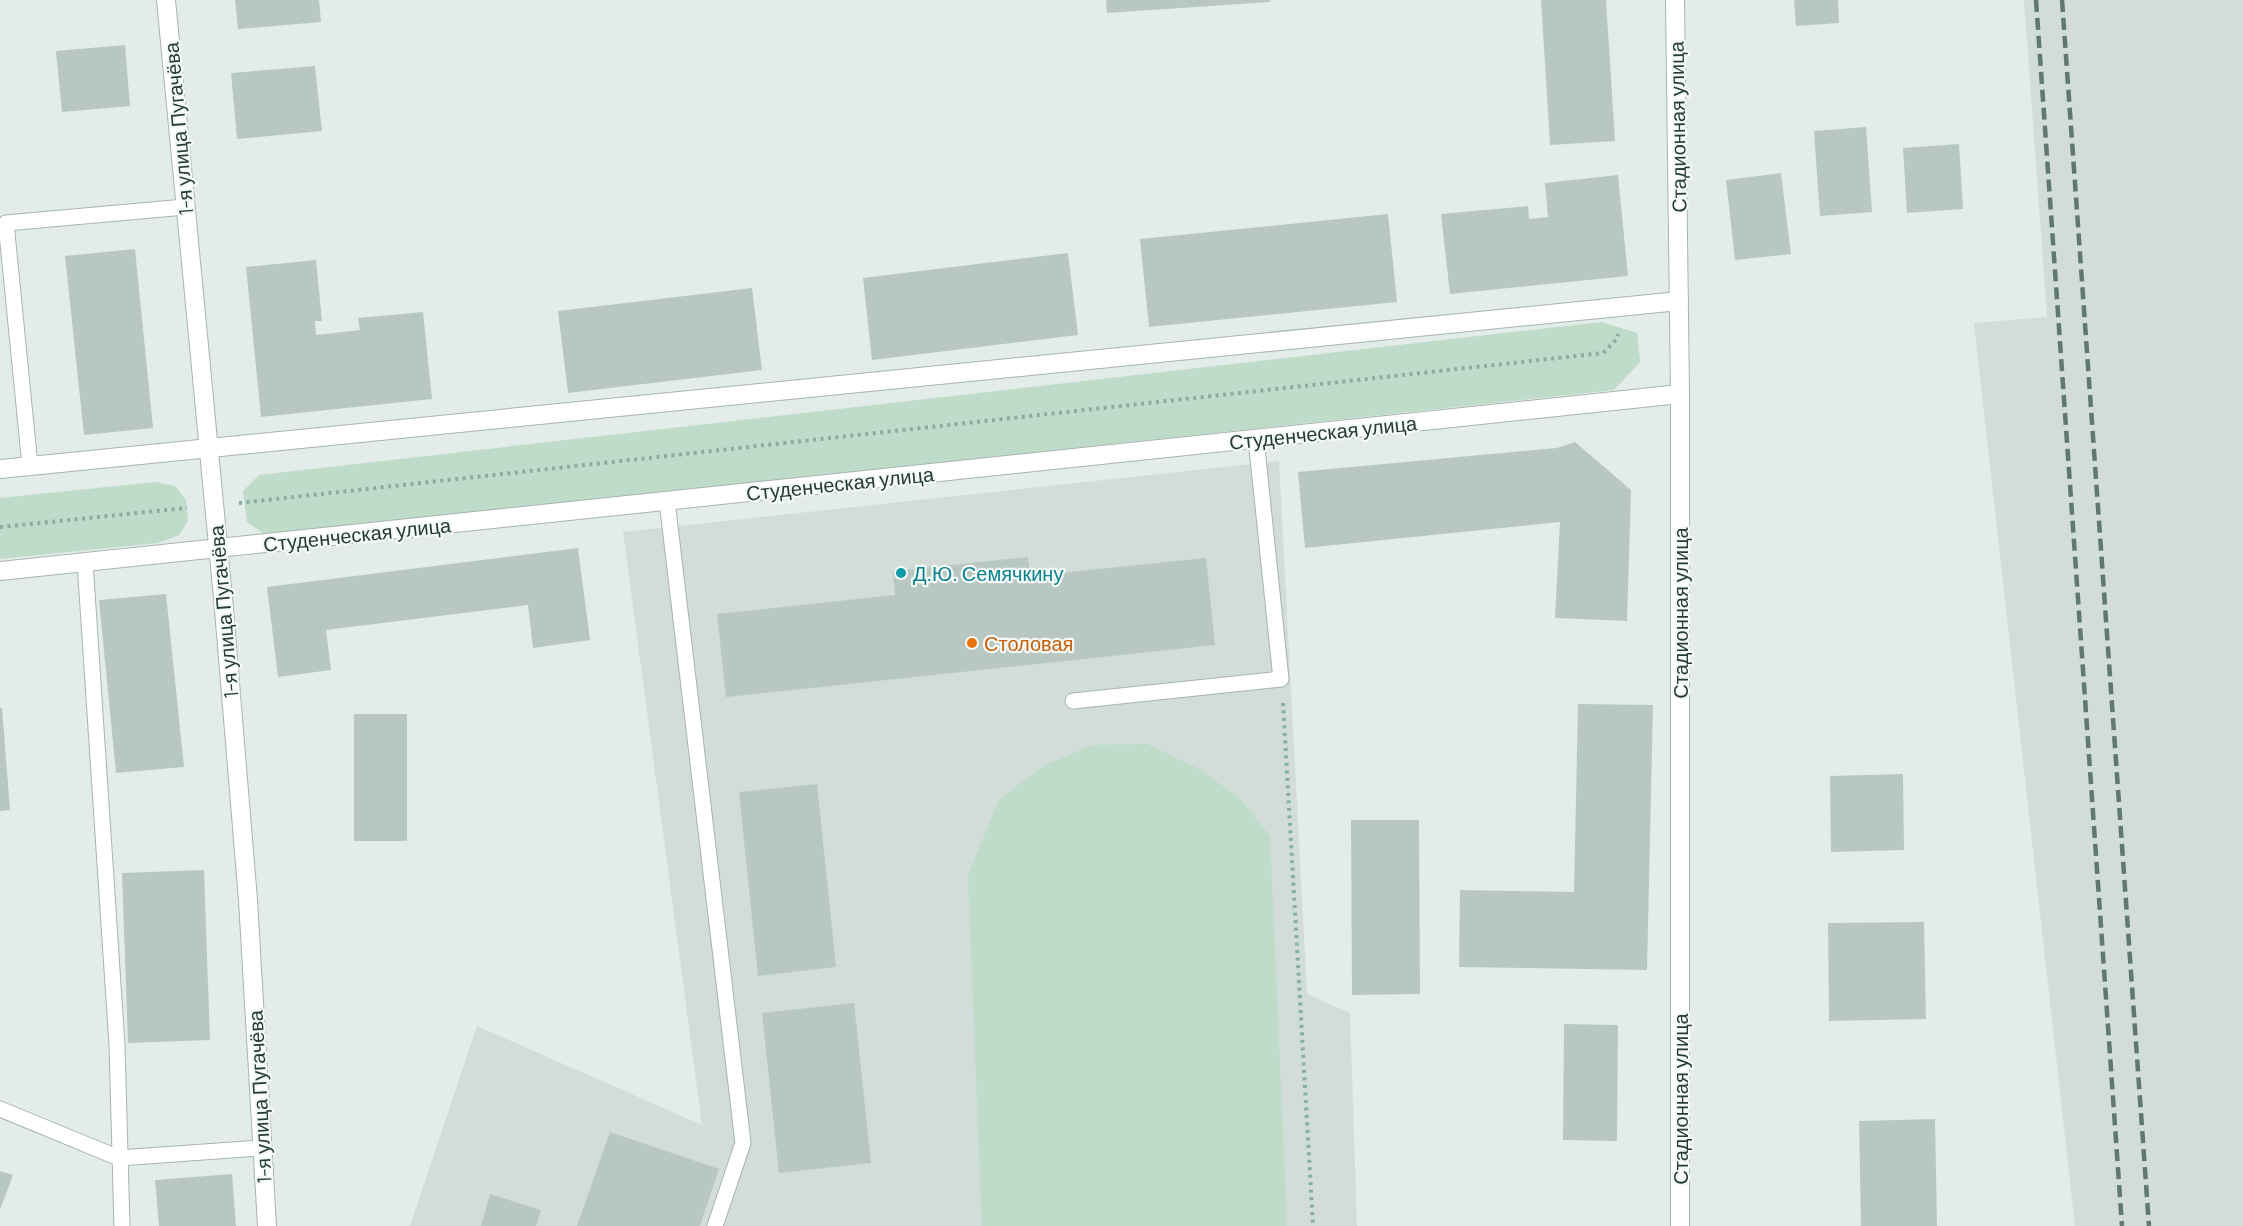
<svg xmlns="http://www.w3.org/2000/svg" width="2243" height="1226" viewBox="0 0 2243 1226" font-family="Barlow,sans-serif">
  <style>
    .built { fill: #d2dcd8 }
    .green { fill: #bfdbc9 }
    .building { fill: #b9c7c2 }
    .lines { fill: none; stroke-linecap: round; stroke-linejoin: round }
    .lane-casing { stroke: #a7b4b0; stroke-width: 17 }
    .street-casing { stroke: #a7b4b0; stroke-width: 20 }
    .secondary-casing { stroke: #a3b7b2; stroke-width: 20 }
    .path { stroke: #87ada4; stroke-width: 4; stroke-dasharray: 3 4.5; stroke-linecap: butt }
    .lane { stroke: #fff; stroke-width: 15 }
    .street { stroke: #fff; stroke-width: 18 }
    .secondary { stroke: #fff; stroke-width: 18 }
    .rail { stroke: #607873; stroke-width: 4.5; stroke-dasharray: 12 6; stroke-linecap: butt }
    .culture-dot { fill: #0f9aa8; stroke: #f4f9f7; stroke-width: 2 }
    .food-dot { fill: #e8710a; stroke: #f4f9f7; stroke-width: 2 }
    .labels { text-anchor: middle; dominant-baseline: central; stroke-width: 4.5; stroke-linejoin: round; paint-order: stroke }
    .street-label { font-size: 20px; fill: #253c38; stroke: #f4f9f7 }
    .culture-label { font-size: 20px; fill: #0d838f; stroke: #f4f9f7; text-anchor: start }
    .food-label { font-size: 20px; fill: #c56008; stroke: #f4f9f7; text-anchor: start }
  </style>
  <rect width="100%" height="100%" fill="#e4ece9"/>
  <path class="built" d="M2024,0h219v1226h-168l-101,-903 73,-6z
    M1279,461l28,533 43,19 7,213h-947l67,-200 225,99 -79,-593z"/>
  <path class="green" d="M1601,322l36,11 3,29 -26,28 -1348,145 -19,-13 -4,-31 16,-16z
    M155,482l20,4 11,14 2,21 -9,14 -21,8 -158,16v-61z
    M1147,744l48,23 44,30 31,39 17,390h-305l-14,-351 31,-75 44,-34 50,-21z"/>
  <path class="building" d="M235,0h84l2,22 -83,7z
    M1106,0h164v2l-163,11z
    M1541,0h65l9,141 -65,4z
    M1794,0h44l1,23 -43,3z
    M125,45l5,61 -68,6 -6,-61z
    M315,66l7,65 -85,8 -6,-66z
    M1866,127l6,85 -52,4 -6,-85z
    M1959,144l4,65 -56,4 -4,-65z
    M1781,173l10,81 -56,6 -9,-80z
    M1618,175l10,101 -178,18 -9,-80 87,-8 1,13 19,-2 -3,-34z
    M1388,214l9,88 -248,25 -9,-88z
    M135,249l18,179 -69,7 -19,-179z
    M1068,253l10,82 -206,25 -9,-82z
    M316,260l6,61h-7l1,14 44,-5 -2,-12 65,-6 9,87 -171,18 -15,-150z
    M752,288l10,82 -194,23 -10,-82z
    M1575,442l56,48 -4,131 -72,-3 5,-96 -255,26 -7,-76 259,-24z
    M578,548l12,92 -57,8 -5,-43 -202,25 5,40 -53,7 -11,-90z
    M1028,557l2,19 176,-18 9,87 -489,52 -9,-83 178,-19 -2,-24z
    M166,594l18,173 -68,6 -17,-173z
    M1578,704l75,1 -6,265 -188,-3 1,-77 114,2z
    M0,708h2l8,102 -10,1z
    M354,714h53v127h-53z
    M1903,774l1,76 -73,2 -1,-76z
    M817,784l19,183 -78,9 -19,-184z
    M1351,820h68l1,174 -68,1z
    M204,870l6,170 -82,3 -6,-170z
    M1924,922l2,97 -97,2 -1,-98z
    M854,1003l17,160 -92,10 -17,-160z
    M1564,1024l54,1 -1,116 -54,-1z
    M1935,1119l2,107h-76l-2,-105z
    M610,1132l109,37 -19,57h-123z
    M0,1171l13,4 -13,35z
    M232,1174l4,52h-77l-4,-46z
    M490,1194l51,16 -5,16h-55z"/>
  <g class="lines">
    <defs>
      <path id="lane" d="M30,466l-24,-243 179,-16
        M667,501l76,642 -28,83
        M85,562l32,483 5,181
        M1073,701l208,-22 -25,-240
        M0,1109l119,49 142,-10"/>
      <path id="street" d="M166,0l57,598 25,302 19,326
        M0,469l1679,-168
        M0,571l1680,-177"/>
      <path id="secondary" d="M1675,0l5,394v832"/>
    </defs>
    <use href="#lane" class="lane-casing"/>
    <use href="#street" class="street-casing"/>
    <use href="#secondary" class="secondary-casing"/>
    <path class="path" d="M239,503l1364,-150 14,-14 1,-5
      M0,527l187,-19
      M1283,703l30,523"/>
    <use href="#lane" class="lane"/>
    <use href="#street" class="street"/>
    <use href="#secondary" class="secondary"/>
    <path class="rail" d="M2036,0l86,1226
      M2062,0l87,1226"/>
  </g>
  <circle class="culture-dot" cx="901" cy="573" r="6"/>
  <circle class="food-dot" cx="972" cy="643" r="6"/>
  <g class="labels">
    <g class="street-label">
      <text transform="translate(1677 127) rotate(-91)">Стадионная улица</text>
      <text transform="translate(178 129) rotate(-95)">1-я улица Пугачёва</text>
      <text transform="translate(1323 432) rotate(-6)">Студенческая улица</text>
      <text transform="translate(840 483) rotate(-6)">Студенческая улица</text>
      <text transform="translate(357 534) rotate(-6)">Студенческая улица</text>
      <text transform="translate(223 612) rotate(-95)">1-я улица Пугачёва</text>
      <text transform="translate(1680 613) rotate(-90)">Стадионная улица</text>
      <text transform="translate(259 1097) rotate(-93)">1-я улица Пугачёва</text>
      <text transform="translate(1680 1099) rotate(-90)">Стадионная улица</text>
    </g>
    <g class="culture-label">
      <text x="913" y="573">Д.Ю. Семячкину</text>
    </g>
    <g class="food-label">
      <text x="984" y="643">Столовая</text>
    </g>
  </g>
</svg>
